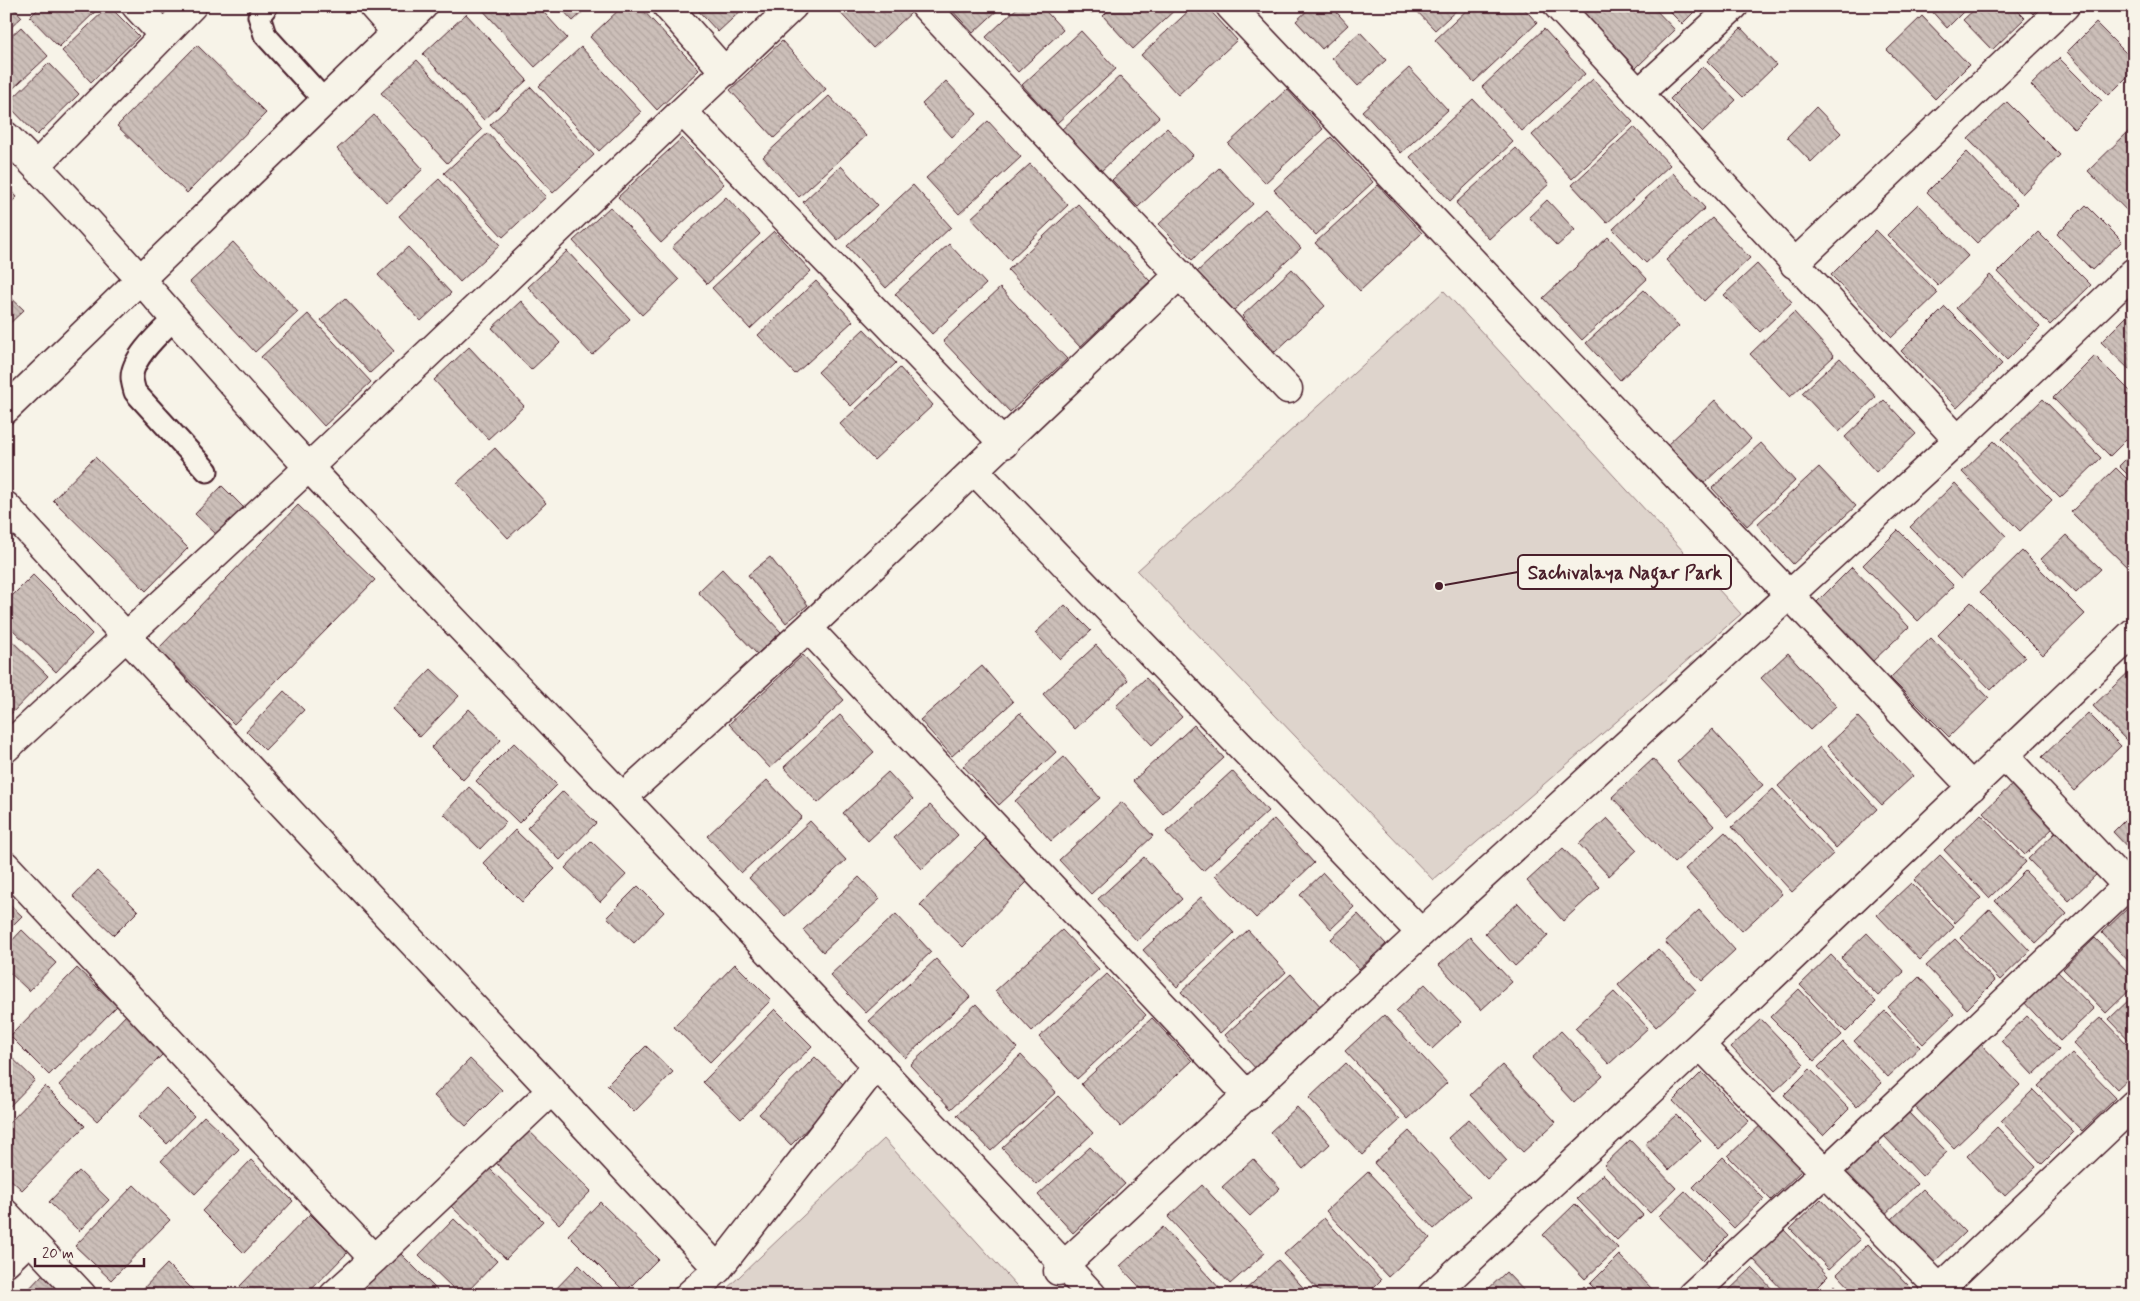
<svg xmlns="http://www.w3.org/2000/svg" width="2140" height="1301" viewBox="0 0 2140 1301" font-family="Mynerve,sans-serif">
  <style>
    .green { fill: #ded4cc; stroke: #947a7c }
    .building { fill: url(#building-back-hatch); stroke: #4a1f2b }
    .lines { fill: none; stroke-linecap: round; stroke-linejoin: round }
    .lane-casing { stroke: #4a1f2b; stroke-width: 25 }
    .street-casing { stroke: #4a1f2b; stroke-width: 31 }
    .lane { stroke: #f7f3e8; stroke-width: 21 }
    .street { stroke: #f7f3e8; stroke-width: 28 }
    .leader { fill: none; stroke: #4a1f2b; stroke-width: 2 }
    .callout-dot { fill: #4a1f2b; stroke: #f7f3e8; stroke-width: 2 }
    .callout { fill: #f7f3e8; stroke: #4a1f2b; stroke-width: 2 }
    .callout-label { font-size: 19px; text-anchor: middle; font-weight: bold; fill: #4a1f2b }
  </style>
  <defs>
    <pattern id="building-back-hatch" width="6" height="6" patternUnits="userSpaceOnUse" patternTransform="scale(1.25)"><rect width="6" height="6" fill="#ccbfb9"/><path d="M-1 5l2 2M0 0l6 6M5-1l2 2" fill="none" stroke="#b1a49f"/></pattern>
  </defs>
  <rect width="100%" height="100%" fill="#f7f3e8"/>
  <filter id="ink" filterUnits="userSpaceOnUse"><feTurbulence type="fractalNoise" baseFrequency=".02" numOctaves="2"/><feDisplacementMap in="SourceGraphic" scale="10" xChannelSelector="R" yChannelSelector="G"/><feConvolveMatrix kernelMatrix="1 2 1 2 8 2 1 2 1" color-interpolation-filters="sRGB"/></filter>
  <g filter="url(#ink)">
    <path class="green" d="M1444,291l297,323 -308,266 -296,-309z
      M884,1139l141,156h-305z"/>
    <path class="building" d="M6,6h6l10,11 -16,15z
      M41,6h60l-42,41 -29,-30z
      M109,6l30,30 -48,46 -29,-31z
      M479,6h59l29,32 -32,29z
      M559,6h30l-16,15z
      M623,6h16l60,64 -42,40 -67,-73z
      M694,6h52l-28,26z
      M834,6h71l6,7 -38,35z
      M948,6h54l-29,27z
      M1019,6h22l22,24 -45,42 -32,-35z
      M1084,6h16l-9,8z
      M1113,6h66l-46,43 -30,-33z
      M1194,6h12l31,34 -59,55 -37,-40z
      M1270,6h13l-7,7z
      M1312,6h19l17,19 -26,24 -26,-28z
      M1412,6h49l-26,24z
      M1471,6h51l15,17 -63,59 -39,-42z
      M1652,6l23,24 -39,38 -59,-61z
      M1664,6h36l-18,18z
      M1927,6h42l-22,22z
      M1978,6h35l12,12 -33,32 -29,-30z
      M2026,6h15l-8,8z
      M466,14l61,66 -43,40 -61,-66z
      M1922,16l47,49 -34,34 -48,-49z
      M2096,23l38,38v9l-25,25 -42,-43z
      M21,27l27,29 -42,39v-54z
      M1741,28l35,37 -33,32 -36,-36z
      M1544,29l41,45 -63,57 -40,-44z
      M1081,31l35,38 -59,54 -35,-38z
      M1360,32l26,28 -28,26 -26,-28z
      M782,41l44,48 -52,49 -44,-48z
      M197,45l69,68 -79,80 -70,-67z
      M581,47l60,65 -42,39 -60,-65z
      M2059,58l43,43 -28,28 -43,-44z
      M417,60l65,70 -35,33 -66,-70z
      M49,63l30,31 -42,41 -30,-31z
      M1703,66l33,34 -33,32 -33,-33z
      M1409,68l39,42 -47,43 -39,-42z
      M1120,76l39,41 -59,55 -39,-42z
      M1593,79l40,43 -61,57 -40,-44z
      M946,81l31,33 -25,23 -30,-33z
      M531,87l63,68 -41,38 -63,-68z
      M1287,89l36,40 -58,54 -37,-39z
      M829,96l37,40 -67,61 -36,-40z
      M1473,99l40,43 -63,59 -40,-44z
      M2007,102l53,53 -38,39 -54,-55z
      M1816,107l25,26 -30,29 -24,-25z
      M374,115l49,54 -36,34 -50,-54z
      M988,121l33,36 -62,57 -33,-36z
      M1634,127l36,38 -63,58 -35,-38z
      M1167,128l26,27 -55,52 -26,-27z
      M2129,131l5,4v83l-46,-47z
      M488,133l58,64 -43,40 -59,-64z
      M1331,137l42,45 -57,53 -42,-45z
      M682,138l42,46 -63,59 -43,-46z
      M1516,148l33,36 -60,55 -33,-36z
      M1967,152l50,52 -40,39 -50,-51z
      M1030,164l38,41 -58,55 -39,-42z
      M841,166l36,39 -39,35 -35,-38z
      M1219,168l34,36 -61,56 -33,-36z
      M1673,173l32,35 -59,55 -33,-34z
      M439,179l61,66 -40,37 -61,-66z
      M6,185l11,12 -11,10z
      M913,185l38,42 -65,61 -39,-42z
      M1378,185l44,48 -62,58 -45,-48z
      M726,197l34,37 -53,50 -35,-37z
      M1547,200l28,30 -18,16 -28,-29z
      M1078,204l72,77 -70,66 -72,-77z
      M1918,204l50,52 -30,29 -51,-50z
      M2086,205l36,36 -30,29 -35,-36z
      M610,207l69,73 -37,35 -69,-74z
      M1265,209l36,39 -67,62 -37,-38z
      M1712,218l38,40 -46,43 -38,-41z
      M1876,230l62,63 -46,44 -61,-62z
      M774,231l37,40 -61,58 -38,-41z
      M2038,232l53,53 -41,40 -52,-53z
      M1608,237l39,42 -65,61 -39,-42z
      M233,242l65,70 -43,40 -65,-70z
      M949,244l37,40 -54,50 -37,-40z
      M408,247l43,46 -30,28 -43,-46z
      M567,251l63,68 -38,36 -64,-68z
      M1757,264l35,38 -32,30 -36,-37z
      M1292,269l33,37 -50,46 -33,-36z
      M1990,275l50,52 -33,33 -51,-52z
      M816,281l37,40 -58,53 -37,-39z
      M1000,288l67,71 -57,53 -67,-71z
      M1644,290l35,36 -59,54 -34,-37z
      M6,293l18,17 -18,17z
      M345,298l49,53 -24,22 -49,-53z
      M521,301l39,42 -29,27 -39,-42z
      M1945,307l57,57 -45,44 -56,-57z
      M2133,310l1,1v63l-33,-32z
      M1794,312l40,44 -44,41 -40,-43z
      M308,314l63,68 -47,44 -63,-69z
      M864,329l32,34 -45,43 -33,-34z
      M469,347l55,59 -36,33 -54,-59z
      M2095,356l39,39v37l-24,24 -57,-58z
      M1840,358l36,39 -37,35 -37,-39z
      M900,368l33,37 -59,55 -34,-36z
      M2043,399l58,59 -41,40 -58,-59z
      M1715,400l36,39 -49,46 -36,-39z
      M1884,400l32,34 -40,38 -31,-35z
      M1994,441l58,59 -32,31 -58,-59z
      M1761,443l34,38 -48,45 -35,-38z
      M495,448l51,55 -38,35 -51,-55z
      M2134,451v30l-15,-15z
      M95,457l93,91 -42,43 -93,-91z
      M1819,467l37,39 -63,58 -36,-40z
      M2116,468l18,18v88l-63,-62z
      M1955,483l51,53 -45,43 -51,-52z
      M222,486l22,22 -27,27 -22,-21z
      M298,505l77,75 -141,144 -76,-75z
      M1898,530l56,56 -36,35 -55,-56z
      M2066,535l35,34 -25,24 -35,-34z
      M2022,551l63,63 -42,41 -63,-63z
      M770,557l38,48 -22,18 -38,-48z
      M1852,567l57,60 -36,34 -57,-58z
      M722,569l59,63 -24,22 -59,-62z
      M33,575l59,59 -36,38 -50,-49v-21z
      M1971,602l54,55 -34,33 -53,-55z
      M1065,605l26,26 -31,28 -25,-26z
      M6,635l42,41 -42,43z
      M1931,638l58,60 -40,39 -59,-59z
      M1096,645l32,35 -53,49 -32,-35z
      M1788,653l48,53 -26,24 -49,-52z
      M803,655l41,45 -74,68 -41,-44z
      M982,666l31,36 -61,54 -32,-36z
      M2134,667v71l-5,5 -36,-37z
      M431,669l28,27 -39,41 -28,-28z
      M1146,678l36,39 -30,28 -36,-39z
      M284,691l20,19 -39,40 -19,-19z
      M469,709l32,31 -38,40 -32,-32z
      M1020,713l36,39 -57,53 -36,-39z
      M2088,713l33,33 -47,45 -32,-34z
      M840,715l34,37 -56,51 -34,-36z
      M1858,717l55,59 -31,29 -55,-59z
      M1194,725l30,33 -61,56 -30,-33z
      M1712,729l51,56 -35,32 -51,-55z
      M2134,740v12l-7,-6z
      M514,743l43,42 -38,38 -43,-42z
      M1820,747l57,62 -41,39 -58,-62z
      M1064,757l36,41 -49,43 -36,-40z
      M1653,759l61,67 -40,37 -62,-66z
      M1232,771l36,40 -65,60 -37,-39z
      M888,772l25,27 -45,42 -25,-28z
      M767,780l35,37 -61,56 -34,-37z
      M2015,782l41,43 -31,30 -42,-43z
      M469,787l37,35 -26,27 -36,-35z
      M1773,789l60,65 -41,38 -60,-65z
      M563,791l33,32 -36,37 -33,-32z
      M1122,802l31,34 -62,58 -32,-34z
      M930,805l28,30 -36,34 -28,-31z
      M2134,811v43l-21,-22z
      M1981,814l45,48 -37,36 -45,-48z
      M1607,818l30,32 -28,26 -30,-32z
      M1274,819l40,44 -58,55 -41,-43z
      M810,821l36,39 -61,56 -36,-38z
      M515,830l40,39 -33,33 -39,-39z
      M2058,830l41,42 -30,29 -41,-42z
      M1725,832l57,62 -40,37 -57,-62z
      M985,839l43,42 -65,66 -43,-42z
      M591,841l35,34 -26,27 -35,-34z
      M1563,848l37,39 -37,34 -36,-40z
      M1940,855l41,43 -26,25 -41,-43z
      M1144,857l38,42 -45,42 -39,-42z
      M97,871l41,40 -24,24 -41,-39z
      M2025,871l42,43 -31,29 -41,-42z
      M1323,873l31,34 -23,22 -31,-34z
      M859,877l21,22 -57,53 -20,-22z
      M1911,883l43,44 -34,33 -43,-45z
      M638,886l26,26 -30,31 -27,-26z
      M1201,897l33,36 -57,54 -34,-37z
      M6,901l16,15 -16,16z
      M1518,903l30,33 -33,30 -30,-33z
      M2131,905l3,3v59l-32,-34z
      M1990,909l40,42 -30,29 -40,-42z
      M1699,910l36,40 -33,31 -37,-39z
      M896,914l35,38 -65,61 -36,-38z
      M1358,914l28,30 -27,25 -28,-30z
      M22,930l34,33 -27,28 -23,-22v-22z
      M1062,930l37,39 -67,62 -37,-40z
      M1248,930l38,42 -66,61 -39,-41z
      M1867,933l37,39 -26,24 -37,-38z
      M1470,937l42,45 -31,28 -42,-45z
      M2095,938l39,40v8l-28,27 -43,-44z
      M1955,939l40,42 -28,28 -41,-43z
      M1658,949l38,41 -40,37 -38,-42z
      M1831,955l45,47 -30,30 -46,-47z
      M936,959l34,38 -65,61 -36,-37z
      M735,964l36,36 -61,62 -36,-35z
      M77,968l40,38 -68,69 -39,-39z
      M2056,970l38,39 -34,32 -37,-40z
      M1107,974l39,41 -69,64 -38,-42z
      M1291,974l32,35 -66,61 -32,-35z
      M1919,977l35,37 -31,30 -35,-37z
      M1425,984l36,38 -29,27 -36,-38z
      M1799,989l43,46 -28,26 -44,-44z
      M1614,992l34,36 -39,36 -34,-36z
      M2133,996l1,1v48l-25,-26z
      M976,1004l41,44 -66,61 -41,-44z
      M775,1009l37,37 -71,73 -38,-37z
      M1885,1011l35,36 -32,30 -34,-36z
      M127,1014l38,38 -68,69 -38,-36z
      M1384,1015l63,68 -39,36 -63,-68z
      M2027,1016l32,34 -26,25 -32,-34z
      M2101,1017l33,34v22l-17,16 -44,-46z
      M1152,1018l40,43 -71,66 -40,-43z
      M1761,1019l43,45 -30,28 -43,-45z
      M1561,1031l42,45 -29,27 -42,-45z
      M1843,1042l39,41 -25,24 -39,-40z
      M1979,1042l41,43 -66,63 -41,-43z
      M646,1046l27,26 -39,40 -27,-27z
      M6,1052l29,28 -29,30z
      M2072,1053l44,45 -34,33 -44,-45z
      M1021,1055l35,37 -65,59 -34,-36z
      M815,1057l32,31 -56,57 -32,-31z
      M470,1059l32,31 -36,36 -32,-30z
      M1346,1063l54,57 -38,35 -53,-57z
      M1502,1065l54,57 -33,30 -53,-57z
      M1810,1069l39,40 -26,26 -39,-40z
      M1702,1072l47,49 -30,28 -46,-48z
      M45,1086l40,40 -63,64 -16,-15v-49z
      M166,1088l28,28 -27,28 -28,-28z
      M2033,1090l41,42 -32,32 -41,-43z
      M1058,1096l35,37 -56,52 -35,-37z
      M1297,1107l33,37 -27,25 -33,-37z
      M1907,1111l40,41 -25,24 -39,-41z
      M1676,1115l25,25 -32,30 -24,-26z
      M204,1116l35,33 -44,45 -34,-33z
      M1469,1119l38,42 -20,18 -39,-41z
      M1763,1123l42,44 -34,33 -43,-44z
      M525,1127l66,64 -32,33 -66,-64z
      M1997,1127l39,40 -31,29 -38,-40z
      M1409,1131l61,65 -36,33 -60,-66z
      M1630,1140l46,48 -26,25 -46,-48z
      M1877,1142l40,42 -34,32 -40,-41z
      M1090,1147l35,37 -52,49 -35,-38z
      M1723,1157l41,42 -30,29 -41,-41z
      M1253,1159l27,29 -30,28 -28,-29z
      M251,1160l42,41 -49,52 -42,-42z
      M489,1168l54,53 -37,38 -55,-53z
      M79,1171l30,29 -30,31 -30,-29z
      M1368,1172l62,66 -42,39 -62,-66z
      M1603,1174l40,41 -26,25 -40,-41z
      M134,1185l36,35 -59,60 -36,-34z
      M1202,1185l63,68 -35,31 -62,-67z
      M1923,1189l42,43 -36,35 -42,-43z
      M1685,1191l43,45 -25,25 -44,-45z
      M1821,1199l39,41 -31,29 -39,-40z
      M600,1202l58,57 -33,33 -57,-57z
      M1575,1204l43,44 -33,31 -42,-44z
      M310,1214l38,38 -42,43h-57l-9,-9z
      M1324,1218l57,62 -15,15h-43l-39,-41z
      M454,1219l43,42 -33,34h-4l-41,-40z
      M1163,1227l59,64 -4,4h-71l-27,-29z
      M1783,1229l45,47 -19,19h-22l-34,-36z
      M1868,1244l43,44 -6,7h-48l-20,-21z
      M398,1251l44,44h-71l-8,-8z
      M1619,1255l37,38 -1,2h-54l-11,-11z
      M1278,1260l32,35h-65l-2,-3z
      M167,1264l28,28 -2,3h-56z
      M579,1265l30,30h-59z
      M1752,1268l26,27h-54z
      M1506,1272l22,23h-46z
      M44,1273l22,22h-43z
      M1835,1285l9,10h-19z
      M1584,1286l9,9h-18z"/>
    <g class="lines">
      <defs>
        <path id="lane" d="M267,6l-8,10 6,19 60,66
          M175,318c-13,13 -43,39 -43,59 0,5 2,11 3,15l72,79"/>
        <path id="street" d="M136,6l27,29
          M373,6l23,26
          M667,6l58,66
          M925,6l363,383
          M1230,6l742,781
          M1558,6l400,434 176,-168
          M1638,94l96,-88
          M683,112l321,332
          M6,136c108,107 203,226 307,336 260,274 522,546 779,823
          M36,166l156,-160
          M1794,264l271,-258
          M6,409l417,-403
          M974,470l447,463
          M6,506c235,257 476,508 712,763l159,-205
          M808,628l440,468
          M6,748l303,-281 484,-461
          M2004,756l130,137
          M623,797l185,-169 372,-354
          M6,866l368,393
          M1700,1045l239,243
          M6,1214l76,81
          M6,1262l24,-23
          M1058,1271l363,-338 537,-493
          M334,1295l40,-36 178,-169
          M689,1295l29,-26
          M1432,1295l268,-250 434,-413
          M1692,1295l133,-123 302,-286
          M1933,1295l201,-191"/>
      </defs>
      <use href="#lane" class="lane-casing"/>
      <use href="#street" class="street-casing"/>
      <use href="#lane" class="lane"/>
      <use href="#street" class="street"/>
    </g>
  </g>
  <path class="leader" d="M1439 586L1518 572"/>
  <circle class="callout-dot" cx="1439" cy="586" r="5"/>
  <rect class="callout" x="1518" y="555" width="213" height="34" rx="5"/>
  <g class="callout-label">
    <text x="1625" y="579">Sachivalaya Nagar Park</text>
  </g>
  <rect width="2140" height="1301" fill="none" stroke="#f7f3e8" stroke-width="25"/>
  <rect x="12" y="12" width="2115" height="1276" fill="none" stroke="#4a1f2b" stroke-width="2" filter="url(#ink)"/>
  <path d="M35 1258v8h109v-8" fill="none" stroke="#4a1f2b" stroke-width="2.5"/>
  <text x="42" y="1258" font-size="15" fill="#4a1f2b" stroke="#f7f3e8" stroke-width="4" paint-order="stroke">20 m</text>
</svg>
